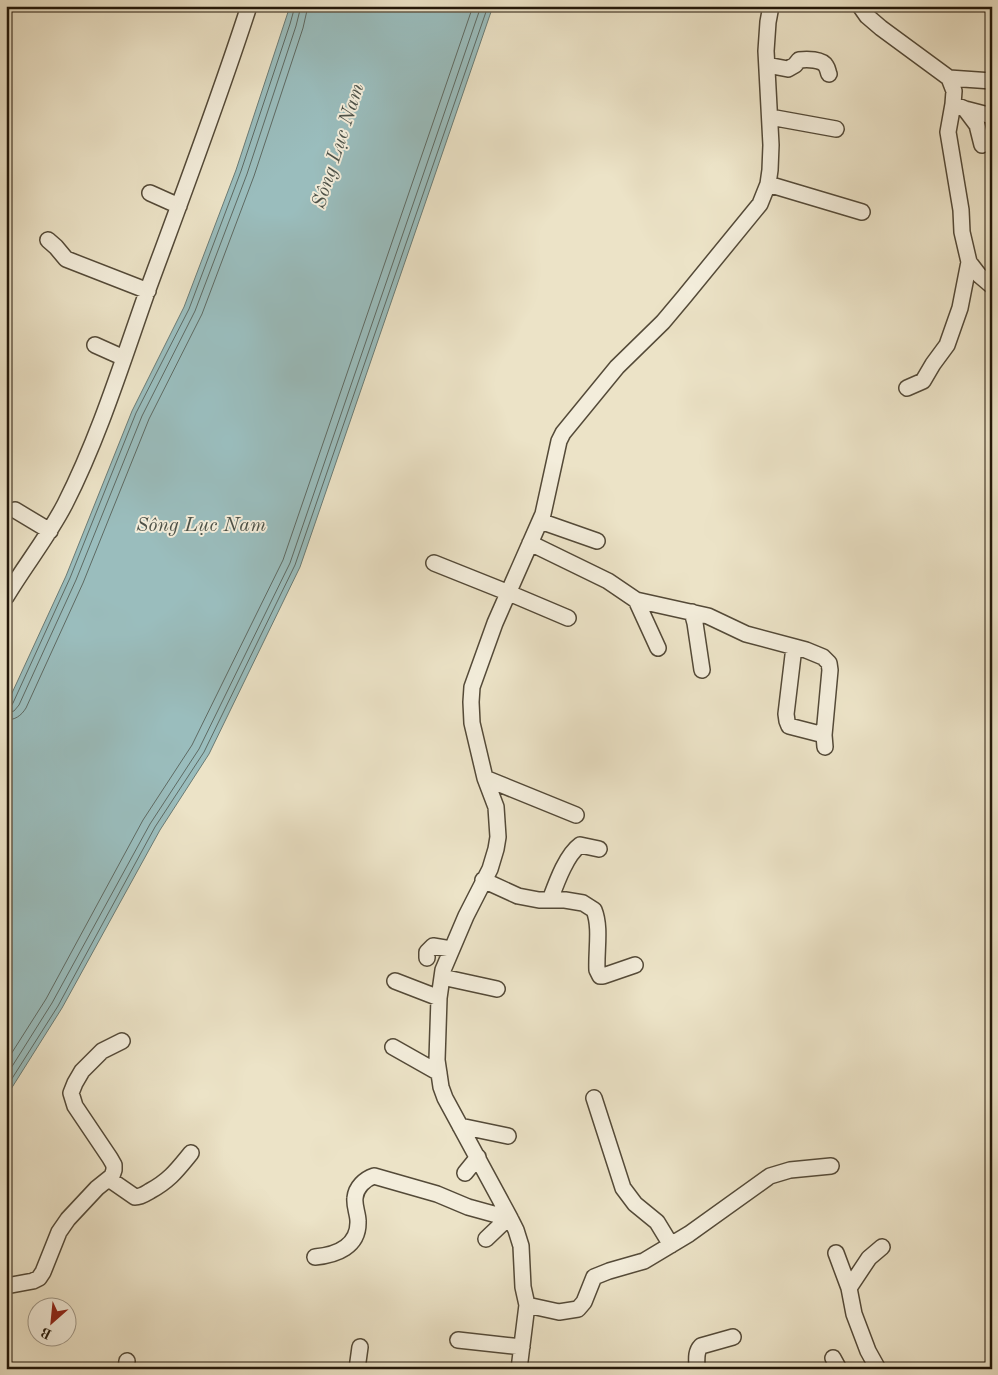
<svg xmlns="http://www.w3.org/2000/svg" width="998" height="1375" font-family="'Old Standard TT',serif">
  <rect width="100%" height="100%" fill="#ece3c7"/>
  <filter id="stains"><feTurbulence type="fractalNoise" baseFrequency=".004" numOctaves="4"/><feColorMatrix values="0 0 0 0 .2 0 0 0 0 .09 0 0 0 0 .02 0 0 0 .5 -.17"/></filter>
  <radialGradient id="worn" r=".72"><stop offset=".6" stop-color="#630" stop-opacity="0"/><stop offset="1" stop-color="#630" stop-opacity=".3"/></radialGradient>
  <path fill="#9abdbd" stroke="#6a7b75" d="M290 6H493L300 567 209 754 160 830 62 1008 6 1097V706L66 576 132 411 184 307 236 170Z"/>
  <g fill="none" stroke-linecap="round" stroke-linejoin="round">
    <path stroke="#5e6a63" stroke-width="1" d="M6 706H11L13 703 70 578 136 413 189 309 241 171 290 24 295 6
      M6 713 14 711 19 705 76 580 142 416 195 311 247 174 296 26 301 6
      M6 720C15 720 21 716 26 708L83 583 149 419 202 314 254 176 303 28 308 6
      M6 1062 46 999 143 820 192 745 283 560 473 6
      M6 1076 52 1003 150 824 199 749 290 563 481 6
      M6 1088 58 1006 155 827 204 752 295 565 488 6"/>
    <defs>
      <path id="minor" d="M860 6 867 16 881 28 949 78 954 91 953 104 948 132 961 210 962 232 969 262 979 275 992 286
        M767 65 788 69 795 65 799 60C807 59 822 59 826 66 828 69 828 72 829 74
        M949 78 992 81
        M953 104 965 109 992 116
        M965 109 977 125 982 145
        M770 117 836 129
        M768 184 862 212
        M150 193 179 206
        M48 240 56 247 66 259 148 291
        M95 345 124 358
        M907 388 923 381 933 364 947 345 960 308 969 262
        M15 510 50 531
        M540 521 597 541
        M530 543 608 581 636 600 708 616 746 634 806 650 823 657 829 663 830 670 824 735 825 747
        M434 563 509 593 568 618
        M6 597C25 565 48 537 65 504 99 437 122 363 147 292 182 197 218 102 249 6
        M636 600 658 648
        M692 612 695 623 702 670
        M794 647 786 714 787 721 789 726 824 735
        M485 778 576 815
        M483 880 518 896 539 900H565L583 903 594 910C601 927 596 951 597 970L600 976H603L635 965
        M550 900C556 884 566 855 580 845L599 849
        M427 958V952L433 946 451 949
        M442 977 497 989
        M395 981 439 998
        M393 1047 439 1073
        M594 1098 623 1188 635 1204 657 1222 671 1245
        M460 1126 508 1136
        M465 1173 478 1157
        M109 1179 135 1197C141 1197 145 1194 150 1191 170 1180 177 1170 191 1153
        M486 1239 508 1218
        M836 1253 849 1288 854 1314 868 1351 878 1369
        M315 1257C336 1255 359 1247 358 1221 358 1214 354 1206 355 1198 356 1187 365 1179 374 1176L437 1194 468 1207 508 1218H510
        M6 1286 33 1281 39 1278 43 1272 59 1232 68 1219 97 1188 112 1176 114 1170V1165L110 1158 75 1106 71 1093 75 1083 82 1071 102 1051 122 1041
        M849 1288 869 1258 882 1247
        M527 1305 559 1312 578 1309 584 1302 594 1277 609 1271 644 1261 689 1234 770 1176 790 1170 831 1166
        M458 1340 522 1347
        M833 1358 839 1369
        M126 1369 127 1361
        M357 1369 360 1347
        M519 1369 527 1305 523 1287 521 1246 516 1230 510 1218 445 1098 441 1087 437 1060 439 998 443 970 466 916 490 869 496 849 498 837 496 807 485 778 472 723 471 702 472 687 495 623 543 514 559 441 563 433 617 367 663 322 684 297 760 204 768 184 770 170 771 145 766 51 768 22 771 6
        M697 1369C697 1361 695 1352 701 1346L733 1337"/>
    </defs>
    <use href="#minor" stroke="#544a38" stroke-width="18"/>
    <use href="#minor" stroke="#f3eddb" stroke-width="15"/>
  </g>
  <g text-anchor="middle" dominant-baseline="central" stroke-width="4" stroke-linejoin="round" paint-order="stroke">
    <g font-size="20" font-style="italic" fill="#4c5148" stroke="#f3eddb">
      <text transform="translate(339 146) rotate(-72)">Sông Lục Nam</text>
      <text x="201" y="526">Sông Lục Nam</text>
    </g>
  </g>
  <rect width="998" height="1375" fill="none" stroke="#ece3c7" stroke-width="25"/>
  <rect x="8" y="8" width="983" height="1360" fill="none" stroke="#221709" stroke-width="2.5"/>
  <rect x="12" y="12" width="973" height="1350" fill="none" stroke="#221709"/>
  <g transform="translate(52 1322) rotate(207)"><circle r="24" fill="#f3eddb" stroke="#9f9787"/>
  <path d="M0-4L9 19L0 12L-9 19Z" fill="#8f2418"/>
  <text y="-8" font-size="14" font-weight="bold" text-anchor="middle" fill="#221709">B</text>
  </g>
  <rect width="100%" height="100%" filter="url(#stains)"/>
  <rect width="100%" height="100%" fill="url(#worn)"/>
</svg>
